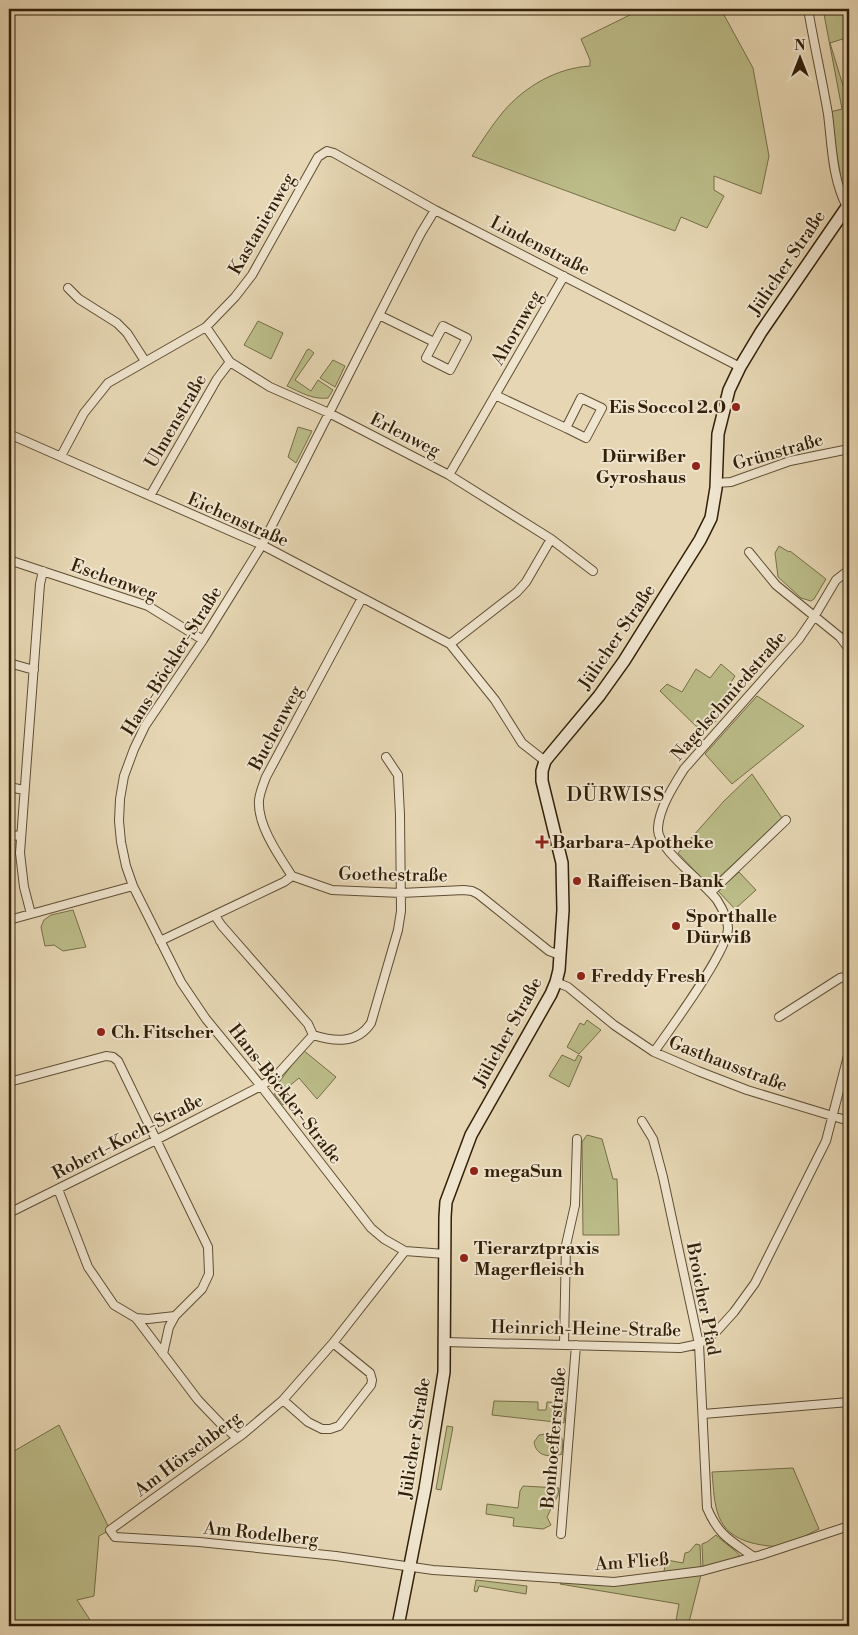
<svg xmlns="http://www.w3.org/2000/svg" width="858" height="1635" font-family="'Libre Bodoni',serif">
  <rect width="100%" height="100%" fill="#e6d6b3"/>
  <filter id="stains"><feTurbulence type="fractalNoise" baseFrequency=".004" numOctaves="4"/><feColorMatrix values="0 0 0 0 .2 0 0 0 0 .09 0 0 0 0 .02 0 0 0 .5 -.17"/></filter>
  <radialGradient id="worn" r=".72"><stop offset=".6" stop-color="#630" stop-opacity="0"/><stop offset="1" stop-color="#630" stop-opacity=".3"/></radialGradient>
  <path fill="#bbbc88" stroke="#766e48" d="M642 9H736L724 15 753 68 769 156 761 194 714 176V190L724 196 707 228 681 217 675 231 472 156C482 141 492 125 503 112 525 86 557 68 590 66V60L581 39Z
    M823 9H849V37L830 43 849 105V191H847L842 185 830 112 842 109Z
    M258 321 283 333 271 359 244 345Z
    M309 349 314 353 295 380 311 391 318 380 333 390 328 398C313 400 300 392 287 386L307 350Z
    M333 360 345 366 335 387 320 378Z
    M298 427 312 431 296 463 288 457Z
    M779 546 789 552 790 551 826 579 814 599 811 601 801 598 778 577 775 553Z
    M721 664 735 676 730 684 741 693 704 734 660 691 667 684 682 692 696 669 710 678Z
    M757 696 804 726 732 784 705 754Z
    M752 774 782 818 714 882 708 885 678 853 724 801Z
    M739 872 756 890 735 909 718 891Z
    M73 910 86 947 63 951 54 945 45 946 41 927 44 920 51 915Z
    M587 1020 601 1030 579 1054 567 1047 580 1023 584 1025Z
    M303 1050 336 1077 317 1099 299 1078 282 1092 289 1100 283 1105 275 1095 274 1089Z
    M562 1055 575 1061 578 1055 582 1057 569 1087 549 1076Z
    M587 1135 602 1139 613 1179H617L619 1235H583L582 1142Z
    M494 1401 538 1402V1410H546L547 1402 566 1403 564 1423 492 1415Z
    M59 1425 110 1530 99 1536 94 1596 77 1600 94 1626H9V1454Z
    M447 1426 453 1427 441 1490 436 1489Z
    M545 1434 560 1435 563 1441 562 1454C549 1458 536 1456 534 1442L539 1435Z
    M793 1468 819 1529C808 1534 791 1544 779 1546 771 1547 761 1545 752 1543 714 1533 715 1506 712 1472Z
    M523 1486 559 1488 558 1495 547 1517 551 1525 543 1529 513 1526 514 1518 486 1514 487 1504 518 1508 520 1491Z
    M716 1535C722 1541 737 1551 740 1556L738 1560 703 1568 702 1544 707 1542Z
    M696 1544 700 1545 701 1569 663 1574 667 1560 683 1563 685 1553 689 1552Z
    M701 1575 688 1626H675L679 1604 560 1584 562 1582Z
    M476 1580 527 1586 526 1594 479 1586 477 1592 474 1591Z"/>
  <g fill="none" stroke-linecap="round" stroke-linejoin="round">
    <defs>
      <path id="street" d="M808 9C814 44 822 79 828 114 832 145 832 179 847 207
        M435 210 421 233 379 315 262 545 203 640 145 726 134 749 124 776 120 799 119 821 121 842 126 866 133 886 181 982 206 1019 261 1086 371 1228 384 1239 405 1251 445 1254
        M68 288 79 299 117 323 127 333 145 361
        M379 315 434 342
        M443 326 467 338 450 370 426 358Z
        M206 327 230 362 270 387 329 413 449 475 551 539 593 571
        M495 395 566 428
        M581 398 602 408 586 438 566 428Z
        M9 434 262 545 450 644 495 700 522 743 545 761
        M61 456 84 413 108 383 206 327 235 297 252 275 318 157 327 151 334 153 435 210 740 367
        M449 475 564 276
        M716 483 731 482 790 461 849 449
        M150 496 217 379 230 362
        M749 552 776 585 840 637 849 649
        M9 560 148 606 203 640
        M450 644 517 592 526 582 551 539
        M9 663 34 670
        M9 787 24 790
        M9 835 21 836
        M292 876C279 856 257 825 259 800 260 792 263 785 266 777L362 598
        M711 892 786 820
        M31 914 24 887 20 853 40 584 43 571
        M9 920 133 886
        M160 941 284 882 292 876 332 890 401 893 464 890 472 891 478 894 549 951 560 955
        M556 982 568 987 614 1025 654 1052 698 1071 747 1090 849 1121
        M779 1017 840 978 849 976
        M313 1035C335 1042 357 1044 371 1023L398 930 401 911 400 815 398 775 386 757
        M654 1052C670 1029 728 951 728 928 728 918 722 908 717 900 704 882 656 849 658 828 659 808 674 785 684 769L799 639 814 617 836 580 849 570
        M9 1082 106 1056 113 1057 118 1061 208 1247 209 1274 202 1289 175 1316 169 1327 163 1354
        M642 1121 653 1139 663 1177 699 1344 707 1508C719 1536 730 1540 754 1557
        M58 1189 88 1267 114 1305 136 1318 198 1400 221 1424 237 1438
        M9 1213 156 1140 261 1086 276 1076 313 1035 308 1024 222 926 215 916
        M405 1251 333 1343 283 1400 243 1434 110 1530 115 1537 199 1542 336 1556 433 1570 614 1582 702 1571 761 1555 849 1526
        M136 1318 148 1319 175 1316
        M445 1342 680 1348 699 1344 715 1333 734 1312 755 1283 826 1141 849 1052
        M564 1344 566 1245 575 1205 577 1139
        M283 1400 308 1422 322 1429H330L339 1426 371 1385 372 1380 370 1373 333 1343
        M703 1414 849 1402
        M561 1534 576 1345"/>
      <path id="secondary" d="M398 1626 425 1489 444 1372 445 1217 446 1202 471 1135 551 994 556 982 559 970 563 910 562 863 542 781V771L545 761 549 756 599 696 624 661 700 540 711 518 716 488 718 434 729 390 740 367 761 332 849 204"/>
    </defs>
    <use href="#street" stroke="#5f4e34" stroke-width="10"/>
    <use href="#secondary" stroke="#322009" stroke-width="14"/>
    <use href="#street" stroke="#efe4ce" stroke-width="8"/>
    <use href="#secondary" stroke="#efe4ce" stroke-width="11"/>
  </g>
  <g fill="#8f2418" stroke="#efe4ce" stroke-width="2">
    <circle cx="736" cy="407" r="5"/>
    <circle cx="696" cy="466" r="5"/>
    <path d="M539.5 834.5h5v5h5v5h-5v5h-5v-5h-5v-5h5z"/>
    <circle cx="577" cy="881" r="5"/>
    <circle cx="676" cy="926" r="5"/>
    <circle cx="581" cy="976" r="5"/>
    <circle cx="101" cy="1032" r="5"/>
    <circle cx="474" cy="1171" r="5"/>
    <circle cx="464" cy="1258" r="5"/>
  </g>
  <g text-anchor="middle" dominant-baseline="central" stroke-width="4" stroke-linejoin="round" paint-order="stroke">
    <g font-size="18" fill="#322009" stroke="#efe4ce">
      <text transform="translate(262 224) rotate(-60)">Kastanienweg</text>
      <text transform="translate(540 246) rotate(27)">Lindenstraße</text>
      <text transform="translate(787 263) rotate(-56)">Jülicher Straße</text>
      <text transform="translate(517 328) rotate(-60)">Ahornweg</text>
      <text transform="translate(176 421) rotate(-60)">Ulmenstraße</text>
      <text transform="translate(405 435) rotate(27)">Erlenweg</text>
      <text transform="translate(778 452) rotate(-16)">Grünstraße</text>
      <text transform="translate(238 520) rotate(24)">Eichenstraße</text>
      <text transform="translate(114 580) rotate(20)">Eschenweg</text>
      <text transform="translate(617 637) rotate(-56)">Jülicher Straße</text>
      <text transform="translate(172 661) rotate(-58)">Hans-Böckler-Straße</text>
      <text transform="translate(729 696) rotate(-49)">Nagelschmiedstraße</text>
      <text transform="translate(276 728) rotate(-62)">Buchenweg</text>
      <text transform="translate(393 875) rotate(1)">Goethestraße</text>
      <text transform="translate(508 1032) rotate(-61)">Jülicher Straße</text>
      <text transform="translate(728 1064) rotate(21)">Gasthausstraße</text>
      <text transform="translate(285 1094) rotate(52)">Hans-Böckler-Straße</text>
      <text transform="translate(128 1137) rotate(-27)">Robert-Koch-Straße</text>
      <text transform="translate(703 1299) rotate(79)">Broicher Pfad</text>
      <text transform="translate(586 1329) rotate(1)">Heinrich-Heine-Straße</text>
      <text transform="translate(415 1438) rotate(-81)">Jülicher Straße</text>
      <text transform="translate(554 1438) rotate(-85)">Bonhoefferstraße</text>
      <text transform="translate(188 1454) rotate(-37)">Am Hörschberg</text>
      <text transform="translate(261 1534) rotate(6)">Am Rodelberg</text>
      <text transform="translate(632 1562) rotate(-4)">Am Fließ</text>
    </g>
    <g font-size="18" font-weight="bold" fill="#322009" stroke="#efe4ce" text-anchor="start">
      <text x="726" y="407" text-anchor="end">Eis Soccol 2.0</text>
      <text x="686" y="456" text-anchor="end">Dürwißer<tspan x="686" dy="21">Gyroshaus</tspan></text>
      <text x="552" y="842">Barbara-Apotheke</text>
      <text x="587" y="881">Raiffeisen-Bank</text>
      <text x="686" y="916">Sporthalle<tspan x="686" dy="21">Dürwiß</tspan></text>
      <text x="591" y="976">Freddy Fresh</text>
      <text x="111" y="1032">Ch. Fitscher</text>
      <text x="484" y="1171">megaSun</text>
      <text x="474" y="1248">Tierarztpraxis<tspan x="474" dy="21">Magerfleisch</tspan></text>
    </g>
    <g font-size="20" letter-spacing="1" fill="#322009" stroke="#efe4ce">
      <text x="616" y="795">DÜRWISS</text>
    </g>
  </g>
  <rect width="858" height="1635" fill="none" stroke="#e6d6b3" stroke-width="30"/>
  <rect x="10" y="10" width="838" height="1615" fill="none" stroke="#322009" stroke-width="2.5"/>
  <rect x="15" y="15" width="828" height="1605" fill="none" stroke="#322009"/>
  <g transform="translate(800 58)" stroke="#efe4ce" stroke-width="4" paint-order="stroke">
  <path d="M0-4L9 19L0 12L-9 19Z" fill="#322009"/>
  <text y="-8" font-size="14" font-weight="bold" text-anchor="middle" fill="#322009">N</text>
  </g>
  <rect width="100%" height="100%" filter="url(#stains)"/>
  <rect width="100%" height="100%" fill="url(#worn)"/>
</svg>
